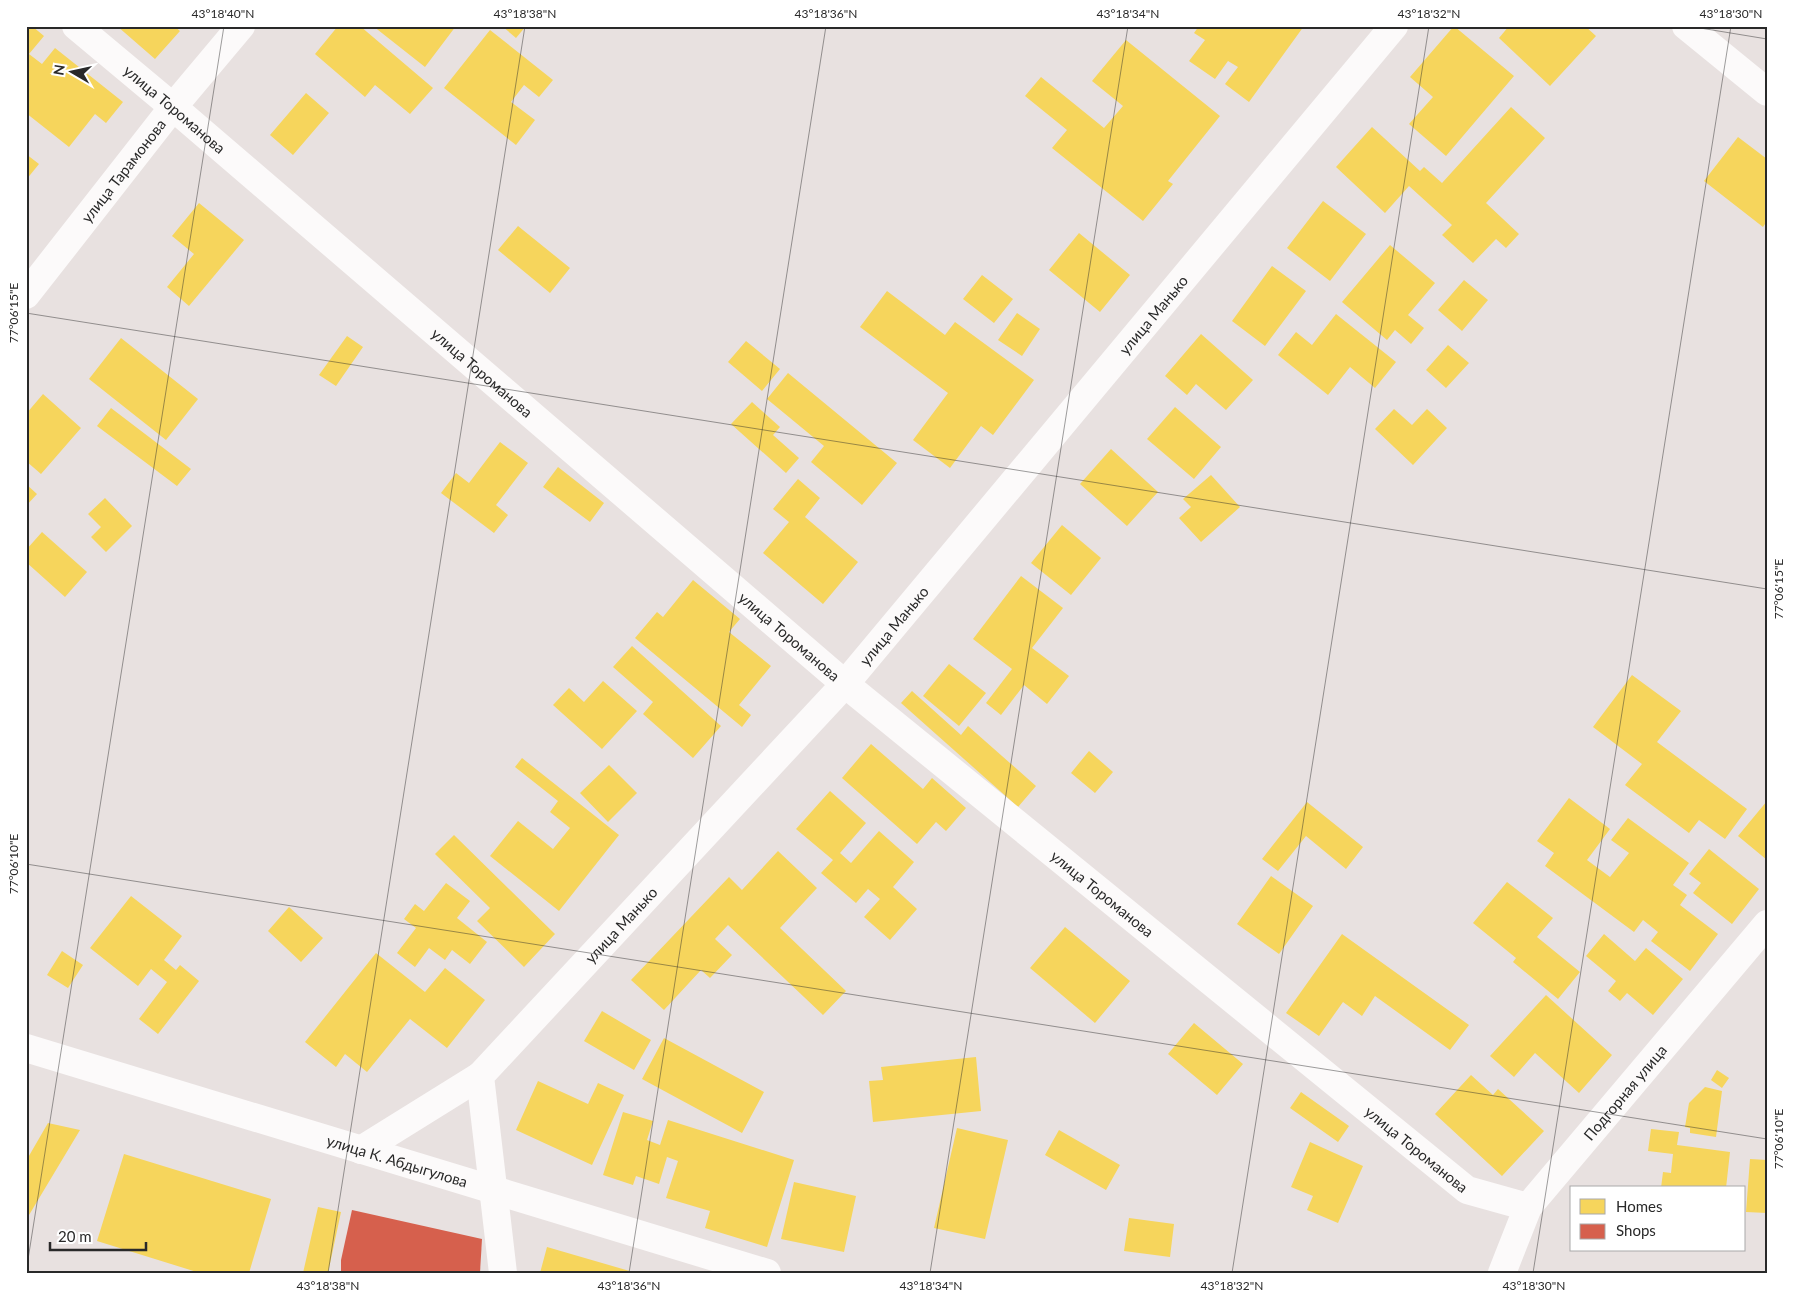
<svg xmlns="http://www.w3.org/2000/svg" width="1793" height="1299" font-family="Lato,sans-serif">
  <rect width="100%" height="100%" fill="#e8e1e0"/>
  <path fill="#f6d55c" d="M26 26H32L44 36 29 54 42 64 55 48 123 102 106 123 95 114 69 147 26 113Z
    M117 26H174L180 31 155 59Z
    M338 26H360L433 88 410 114 375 85 365 97 315 54Z
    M373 26H456L425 67Z
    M502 26H526L516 38Z
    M1199 26H1304L1249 102 1225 84 1238 67 1228 61 1215 79 1189 61 1205 40 1194 33Z
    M1454 26 1514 76 1446 156 1409 124 1433 97 1410 77Z
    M1509 26H1585L1596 36 1550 86 1499 38Z
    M490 30 553 80 539 97 524 85 511 102 535 120 516 145 444 88Z
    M1126 40 1220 116 1168 181 1173 184 1143 221 1052 148 1067 130 1025 96 1041 77 1104 128 1123 106 1092 81Z
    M306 93 329 113 293 155 270 135Z
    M1511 107 1545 138 1486 203 1519 234 1506 248 1496 239 1473 263 1442 235 1452 225 1409 186 1385 213 1336 167 1372 127 1420 171 1424 167 1442 183Z
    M1738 137 1767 159V221L1763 227 1704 181Z
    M26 154 39 164 26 180Z
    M1323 201 1366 234 1330 281 1287 248Z
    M199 203 244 240 189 306 167 287 194 254 172 236Z
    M518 226 570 268 550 293 498 250Z
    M1079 233 1130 275 1100 312 1049 270Z
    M1390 245 1435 283 1408 315 1424 328 1411 344 1395 330 1387 340 1342 302Z
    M1272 266 1306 291 1265 346 1232 321Z
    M982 275 1013 299 994 323 963 299Z
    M1464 280 1488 300 1462 331 1438 310Z
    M887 291 945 335 955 322 1034 380 993 435 981 426 950 468 913 440 948 393 860 327Z
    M1017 313 1040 329 1022 356 998 340Z
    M1336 314 1396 362 1375 388 1350 367 1328 395 1278 355 1296 332 1312 345Z
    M1201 334 1253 380 1226 410 1196 384 1187 395 1165 376Z
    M347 336 363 347 336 386 319 375Z
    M121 338 198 399 166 440 89 379Z
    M746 341 780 369 762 391 728 362Z
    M1448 345 1469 363 1446 388 1426 370Z
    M788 373 897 463 862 505 811 462 824 446 767 399Z
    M43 394 81 428 41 474 26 461V414Z
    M752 402 780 427 773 435 799 458 786 473 731 424Z
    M1175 407 1221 447 1194 479 1147 439Z
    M111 408 191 469 177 486 97 426Z
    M1394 409 1412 425 1427 409 1447 428 1413 465 1375 429Z
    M500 442 528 463 496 505 508 515 494 533 441 493 456 473 469 483Z
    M1111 449 1158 492 1127 526 1080 484Z
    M558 467 604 503 590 522 543 487Z
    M1211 475 1240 507 1201 542 1179 518 1191 507 1183 499Z
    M798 479 820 498 805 517 858 562 823 604 763 553 789 522 773 509Z
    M26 484 37 494 26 506Z
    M105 498 132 526 106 552 91 537 101 527 88 514Z
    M1062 525 1101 558 1071 595 1031 563Z
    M42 532 87 572 65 597 26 562V550Z
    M1021 576 1063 608 1032 648 1069 676 1047 704 1024 685 1001 715 986 703 1012 669 973 639Z
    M693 580 740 619 729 632 771 666 739 705 751 715 742 727 635 638 657 612 663 617Z
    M632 646 721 726 693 758 643 714 653 702 613 667Z
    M949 664 986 693 959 726 923 696Z
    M1632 675 1681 711 1657 742 1747 809 1725 839 1699 820 1689 833 1625 785 1642 764 1593 727Z
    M603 681 637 711 602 749 553 705 569 688 584 702Z
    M912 691 961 735 968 726 1036 786 1018 807 901 703Z
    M871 744 923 789 932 778 966 808 946 831 936 822 917 844 842 778Z
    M1089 751 1113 772 1095 793 1071 773Z
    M522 758 619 835 559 911 490 856 518 821 553 849 570 828 550 812 558 801 515 767Z
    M609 765 637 793 608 822 580 793Z
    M830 791 866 823 840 853 851 863 879 831 914 862 893 887 917 909 890 940 864 917 880 899 868 889 856 903 821 873 833 860 796 829Z
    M1569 798 1610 829 1587 860 1610 877 1629 853 1611 840 1628 818 1689 863 1673 885 1687 895 1680 905 1718 934 1690 971 1651 941 1658 932 1643 920 1634 932 1545 866 1554 853 1537 841Z
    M1767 801V860L1738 836Z
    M1307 802 1363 847 1346 869 1306 836 1278 871 1262 859Z
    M454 835 555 934 524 967 477 921 490 908 435 854Z
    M1709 849 1759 889 1732 924 1693 893 1701 883 1689 874Z
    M778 851 817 888 780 928 846 991 823 1015 728 925 715 939 732 955 710 978 701 970 664 1010 631 980 729 877 742 890Z
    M1271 876 1313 906 1279 954 1237 924Z
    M1507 882 1553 918 1537 937 1580 972 1558 999 1513 962 1516 958 1473 923Z
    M446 883 470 901 457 918 487 942 470 964 452 950 445 960 429 948 415 967 397 953 416 928 404 919 415 904 424 911Z
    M131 896 182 936 164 960 176 970 180 965 199 981 158 1034 139 1019 167 982 151 969 138 986 90 948Z
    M289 907 323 938 301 962 268 931Z
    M1065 927 1130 981 1095 1023 1030 968Z
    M1342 934 1469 1025 1450 1050 1375 996 1362 1016 1343 1002 1319 1036 1286 1013Z
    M1604 934 1635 961 1646 948 1683 979 1653 1015 1627 993 1620 1001 1608 991 1616 981 1586 956Z
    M62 951 83 965 68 988 47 975Z
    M376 953 425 992 445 968 485 1000 447 1048 410 1019 367 1072 345 1054 336 1067 305 1042Z
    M1546 995 1612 1055 1579 1093 1535 1053 1514 1077 1490 1056Z
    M602 1011 651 1040 634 1070 584 1041Z
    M1194 1023 1243 1064 1217 1095 1168 1054Z
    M664 1038 764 1092 742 1133 642 1079Z
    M976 1057 981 1111 873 1122 869 1081 883 1080 881 1067Z
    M1717 1070 1729 1078 1722 1088 1711 1080Z
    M1471 1075 1493 1095 1498 1089 1544 1131 1502 1176 1435 1114Z
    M538 1081 588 1104 598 1083 624 1095 592 1165 516 1130Z
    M1705 1087 1722 1091 1716 1137 1690 1133V1128L1685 1127 1689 1103Z
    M1301 1092 1349 1126 1338 1142 1290 1108Z
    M623 1112 653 1121 647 1140 660 1145 668 1120 794 1160 767 1247 705 1228 710 1211 666 1198 678 1161 667 1157 659 1184 636 1176 633 1185 603 1175Z
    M48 1123 80 1130 26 1220V1161Z
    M957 1128 1008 1140 985 1239 934 1228Z
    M1651 1129 1679 1132 1677 1145 1730 1152 1726 1188H1661L1663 1172 1671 1173 1673 1154 1648 1151Z
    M1059 1130 1120 1165 1106 1190 1045 1155Z
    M1310 1142 1363 1166 1338 1223 1307 1210 1313 1196 1291 1187Z
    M124 1154 271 1199 249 1273H200L97 1241Z
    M1750 1159 1767 1160V1213L1746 1212Z
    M794 1182 856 1196 844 1252 781 1239Z
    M318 1207 341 1212 328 1273H303Z
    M1129 1218 1174 1224 1170 1257 1124 1251Z
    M547 1247 633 1272V1273H540Z"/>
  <path fill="#d6604d" d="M352 1210 482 1239 480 1273H341V1260Z"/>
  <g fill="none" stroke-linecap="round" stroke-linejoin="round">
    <g stroke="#fcfafa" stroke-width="28">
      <path id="s1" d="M76 26 173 107 845 684 1467 1190 1528 1207"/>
      <path d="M1686 26 1767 92"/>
      <path id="s2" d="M26 295 173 107 241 26"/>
      <path d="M361 1150 480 1076"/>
      <path id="s3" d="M503 1273 480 1076 845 684 1394 26"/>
      <path id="s4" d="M1502 1273 1528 1207 1767 924"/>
    </g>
    <path stroke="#fcfafa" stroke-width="28" id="s5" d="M26 1048 767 1273"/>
  </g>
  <path fill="none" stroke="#292929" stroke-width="1" stroke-opacity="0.45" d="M1688 26 1767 39M26 313 1767 589M26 864 1767 1139M26 1272 224 26M328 1273 525 26M629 1273 826 26M930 1273 1128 26M1232 1273 1429 26M1533 1273 1731 26"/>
  <g text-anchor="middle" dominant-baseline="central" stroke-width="5" stroke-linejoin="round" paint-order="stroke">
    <g font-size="15" fill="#292929" stroke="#fff">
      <text stroke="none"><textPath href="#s1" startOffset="129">улица Тороманова</textPath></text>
      <text stroke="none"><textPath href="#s2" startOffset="158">улица Тарамонова</textPath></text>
      <text stroke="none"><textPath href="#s3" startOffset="1215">улица Манько</textPath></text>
      <text stroke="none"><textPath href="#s1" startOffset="534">улица Тороманова</textPath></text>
      <text stroke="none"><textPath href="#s3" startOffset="810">улица Манько</textPath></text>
      <text stroke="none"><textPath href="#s1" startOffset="939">улица Тороманова</textPath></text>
      <text stroke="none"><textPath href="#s1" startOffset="1344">улица Тороманова</textPath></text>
      <text stroke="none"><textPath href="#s3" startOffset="405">улица Манько</textPath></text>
      <text stroke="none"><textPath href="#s4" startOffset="221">Подгорная улица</textPath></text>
      <text stroke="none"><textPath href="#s1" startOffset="1749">улица Тороманова</textPath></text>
      <text stroke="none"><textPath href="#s5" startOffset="388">улица К. Абдыгулова</textPath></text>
    </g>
  </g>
  <rect width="1793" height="1299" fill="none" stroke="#ffffff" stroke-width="55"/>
  <rect x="1570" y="1186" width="175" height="65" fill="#ffffff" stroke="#a9a9a9"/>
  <rect x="1580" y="1199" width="25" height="15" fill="#f6d55c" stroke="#a9a9a9"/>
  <text x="1616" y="1212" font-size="15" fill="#292929">Homes</text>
  <rect x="1580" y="1224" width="25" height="15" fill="#d6604d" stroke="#a9a9a9"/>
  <text x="1616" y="1236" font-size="15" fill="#292929">Shops</text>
  <g transform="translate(72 72) rotate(279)" stroke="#ffffff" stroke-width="4" paint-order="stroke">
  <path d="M0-4L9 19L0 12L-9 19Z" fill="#292929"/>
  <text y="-8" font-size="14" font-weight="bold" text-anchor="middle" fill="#292929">N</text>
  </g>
  <path d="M50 1242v8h96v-8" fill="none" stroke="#292929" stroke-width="2.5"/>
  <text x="58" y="1242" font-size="15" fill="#292929" stroke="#ffffff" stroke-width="4" paint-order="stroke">20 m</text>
  <rect x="28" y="28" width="1738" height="1244" fill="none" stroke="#292929" stroke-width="2"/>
  <g font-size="12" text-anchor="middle" fill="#292929">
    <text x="223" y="18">43°18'40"N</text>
    <text x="525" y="18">43°18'38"N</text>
    <text x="826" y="18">43°18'36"N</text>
    <text x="1128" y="18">43°18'34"N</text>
    <text x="1429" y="18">43°18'32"N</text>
    <text x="1731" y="18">43°18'30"N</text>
    <text transform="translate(14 313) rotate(-90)" y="4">77°06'15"E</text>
    <text transform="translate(1779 589) rotate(-90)" y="4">77°06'15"E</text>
    <text transform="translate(14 864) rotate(-90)" y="4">77°06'10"E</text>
    <text transform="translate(1779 1139) rotate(-90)" y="4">77°06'10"E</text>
    <text x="328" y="1290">43°18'38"N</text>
    <text x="629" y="1290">43°18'36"N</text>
    <text x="931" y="1290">43°18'34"N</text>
    <text x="1232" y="1290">43°18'32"N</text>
    <text x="1534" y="1290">43°18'30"N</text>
  </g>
</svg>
